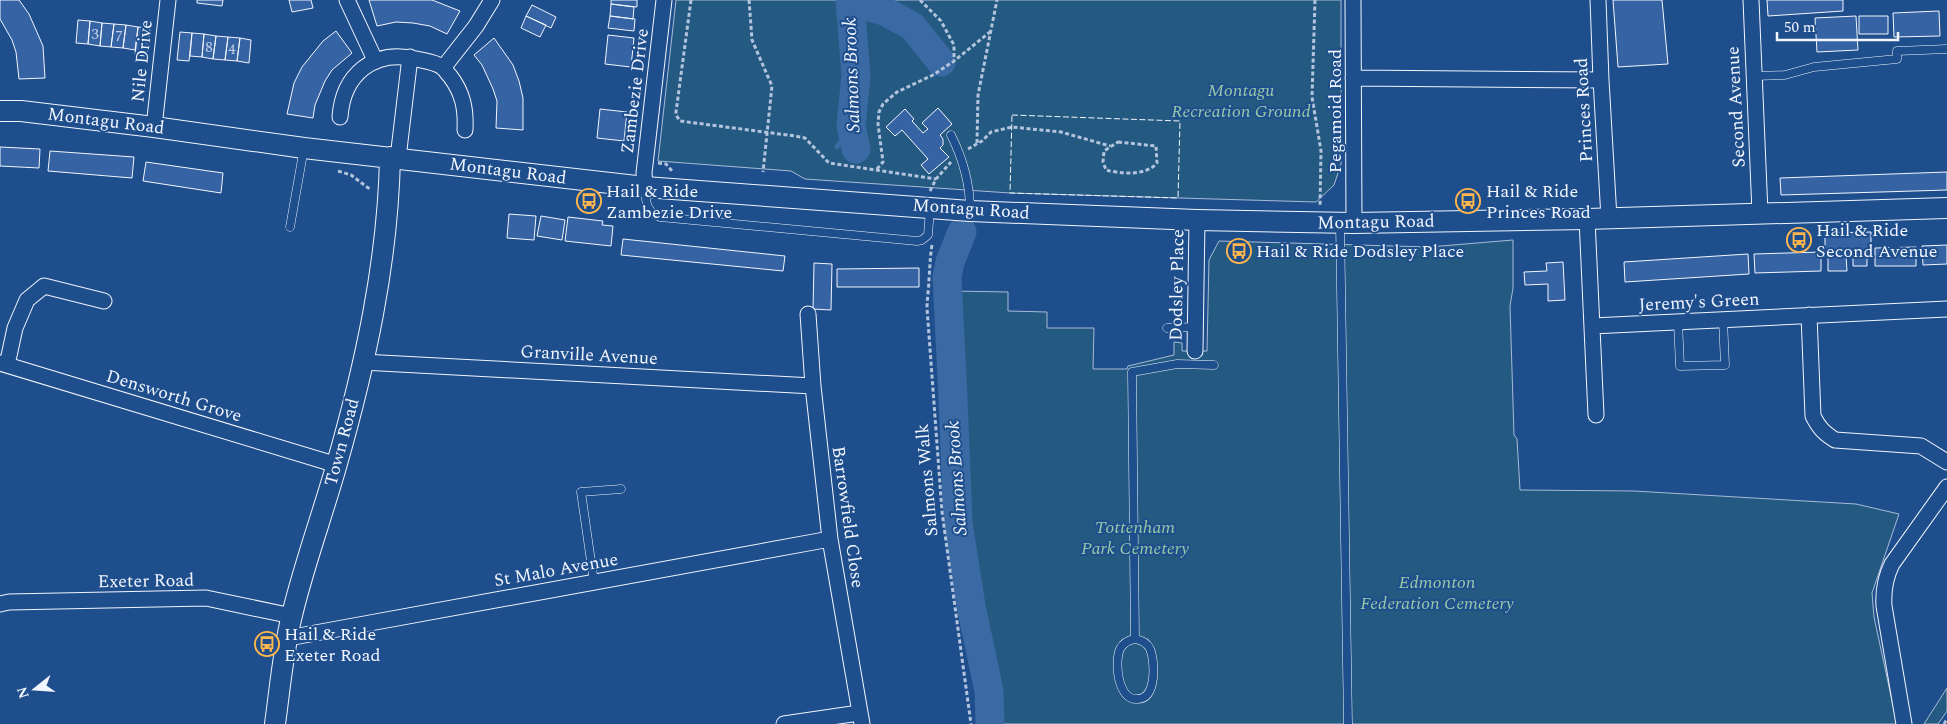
<svg xmlns="http://www.w3.org/2000/svg" width="1947" height="724" font-family="Spectral,serif">
  <rect width="100%" height="100%" fill="#1f4e8c"/>
  <path fill="#245a82" stroke="#a8bbd7" d="M676 0H1341V164L1334 185 1316 202 1010 193 805 179 791 171 658 161Z
    M1513 240V288L1510 306 1514 435 1517 439 1520 490 1634 491 1856 504 1899 514 1872 593 1874 617 1897 724H994L992 690 979 628 962 525 952 291 1008 292V311L1047 312V328H1094L1093 369H1127L1128 366 1174 355V342L1182 343V351H1207L1209 260 1219 241 1429 247Z
    M1947 688V711L1938 724H1924Z"/>
  <g fill="none" stroke-linecap="round" stroke-linejoin="round">
    <path stroke="#3b69a3" stroke-width="5" d="M837 147 851 126"/>
    <path stroke="#3b69a3" stroke-width="29" d="M850 0 856 75 851 126 856 149
      M850 1 884 11 912 26 941 62
      M962 232 950 262 947 277 953 398 958 523 971 606 989 691 990 724"/>
  </g>
  <path fill="#3563a3" stroke="#f2f6ff" d="M0 0H19L29 14 43 46 45 78 19 79 16 52 12 40 0 19Z
    M197 0H223L222 6 197 3Z
    M289 0H311L313 8 292 12Z
    M369 0H432L460 11 447 34 430 26 413 23 396 22 377 26Z
    M611 0H637V7L611 4Z
    M1613 0H1662L1668 64 1618 67Z
    M1767 0H1843V11L1768 16Z
    M611 4 634 7 633 19 610 16Z
    M532 5 556 17 551 28 526 16Z
    M1939 11 1940 36 1894 37 1893 13Z
    M526 16 546 25 540 37 521 28Z
    M610 16 635 19 634 31 608 28Z
    M1856 16 1858 50 1817 52 1815 18Z
    M1859 16H1888V34H1859Z
    M78 20 90 21 88 44 76 43Z
    M90 21 102 23 100 46 88 44Z
    M102 23 114 24 111 47 100 46Z
    M114 24 126 25 123 48 111 47Z
    M126 25 138 27 135 50 123 48Z
    M138 27 150 28 147 56 135 55Z
    M336 31 352 53 332 70 325 81 315 105 313 118 287 114 294 83 302 67 323 41Z
    M180 32 192 33 189 61 177 60Z
    M192 33 204 34 202 57 190 56Z
    M204 34 216 36 213 59 202 57Z
    M608 35 634 38 631 67 605 64Z
    M216 36 228 37 225 60 213 59Z
    M228 37 240 38 237 61 225 60Z
    M240 38 251 40 249 63 237 61Z
    M494 38 513 65 519 81 523 98V130L496 128 497 101 493 89 482 65 474 55Z
    M938 108 952 124 940 135 943 139V145L940 148 949 157 929 174 921 165 928 159 902 130 895 136 886 127 905 109 914 119 912 121 923 133 928 129 922 123Z
    M600 109 627 112 624 141 597 138Z
    M0 147 40 149 39 168 0 166Z
    M50 151 134 157 132 178 48 171Z
    M146 162 223 173 221 193 143 181Z
    M1947 172V190L1781 195 1780 178Z
    M509 214 536 216 534 240 507 238Z
    M541 216 565 220 562 240 537 236Z
    M568 217 603 221 602 225 613 226 611 246 565 241Z
    M1871 232V251L1867 252V266H1853V254L1846 255 1847 271H1828V255L1825 256V233Z
    M623 239 785 256 783 271 621 255Z
    M1947 245V264L1923 265 1922 246Z
    M1916 247V266H1875V248Z
    M1821 252V271L1755 273 1754 254Z
    M1748 254 1749 274 1625 282 1624 262Z
    M1563 262 1565 300 1548 301V284L1525 285 1524 272 1547 271 1546 263Z
    M814 263 832 264 831 310 813 309Z
    M919 268V287H837V269Z"/>
  <g fill="none" stroke-linecap="round" stroke-linejoin="round">
    <defs>
      <path id="lane" d="M1753 76 1785 75 1814 67 1897 59V51L1947 49
        M951 135C963 159 970 183 970 210
        M645 189C646 202 646 212 660 217L917 241 922 240 928 235 930 209
        M1340 224 1348 724
        M290 227 304 148
        M1678 322 1680 366 1725 365 1723 320
        M1167 328 1196 327
        M594 582 581 492 621 489
        M1135 639 1132 372 1177 364 1214 365
        M1135 639C1141 640 1147 642 1150 649 1155 661 1157 698 1138 699 1118 701 1114 663 1120 649 1123 643 1129 640 1135 639Z"/>
      <path id="street" d="M347 0 375 60
        M1353 0 1354 223
        M1598 0 1601 80 1609 218
        M1751 0 1760 213
        M443 68 476 26 492 0
        M1353 78 1601 80
        M340 117C343 74 374 49 416 59 425 61 435 62 442 67 445 69 447 73 450 76 463 93 466 109 465 130
        M154 127 168 0
        M398 158 410 57
        M645 187 644 173 664 0
        M1587 219 1596 415
        M808 314 813 386 830 539 862 724
        M1809 315 1813 416C1819 428 1824 433 1835 440L1921 446 1947 462
        M1592 326 1947 309
        M1195 351 1197 220
        M362 362 813 386
        M0 363 337 465
        M7 365 15 328 27 300 44 286 104 301
        M0 604 9 602 206 598 292 616
        M288 638 830 539
        M784 724 859 713
        M1904 724 1884 606C1883 590 1885 578 1892 564L1947 487"/>
      <path id="secondary" d="M0 111H21L154 127 304 148 645 187 970 211 1197 220 1354 223 1587 219 1947 208
        M275 724C280 688 283 651 292 615 304 565 322 516 336 467 365 366 388 262 390 157"/>
    </defs>
    <use href="#lane" stroke="#f2f6ff" stroke-width="9"/>
    <use href="#street" stroke="#f2f6ff" stroke-width="17"/>
    <use href="#secondary" stroke="#f2f6ff" stroke-width="22"/>
    <path stroke="#b3c4dc" stroke-width="3" stroke-dasharray="4 2.5" stroke-linecap="butt" d="M691 0 676 112V115L680 121 795 136 805 138 829 163 936 179
      M749 0 752 40 772 86 763 172
      M920 0 941 21 954 45V61
      M1315 0 1312 97 1321 151 1320 206
      M1118 142 1156 146 1157 163C1146 176 1121 174 1106 170L1103 162 1104 151Z
      M977 143 978 95 997 0
      M968 149 982 141 991 132 1012 127 1061 132 1110 146
      M658 163 666 164 673 172
      M877 169 883 162 878 124 879 112 883 104 897 92 933 75 954 61 990 32
      M338 171 351 175 371 190
      M930 191 936 179 951 162
      M932 245C930 257 930 267 929 279 929 288 927 298 927 308L942 512 971 724
      M1944 724 1947 719"/>
    <use href="#lane" stroke="#1f4e8c" stroke-width="8"/>
    <use href="#street" stroke="#1f4e8c" stroke-width="15"/>
    <use href="#secondary" stroke="#1f4e8c" stroke-width="20"/>
    <path stroke="#f2f6ff" stroke-width="1" stroke-dasharray="6 2.5" stroke-linecap="butt" d="M1012 115 1180 121 1178 198 1010 193Z"/>
  </g>
  <defs>
    <symbol id="bus-ring" viewBox="-11 -11 22 22"><circle r="9.5" fill="#1f4e8c" stroke="#ffb74d" stroke-width="1.5"/><path d="M-5-6H5V4H4V6H2V4H-2V6H-4V4H-5ZM-3.5-4V0h7V-4ZM-3.5 1.2v1.5H-2V1.2ZM2 1.2v1.5H3.5V1.2Z" fill="#ffb74d"/></symbol>
  </defs>
  <g fill-rule="evenodd">
    <use href="#bus-ring" x="575" y="187" width="28" height="28"/>
    <use href="#bus-ring" x="1454" y="187" width="28" height="28"/>
    <use href="#bus-ring" x="1785" y="226" width="28" height="28"/>
    <use href="#bus-ring" x="1225" y="237" width="28" height="28"/>
    <use href="#bus-ring" x="253" y="630" width="28" height="28"/>
  </g>
  <g text-anchor="middle" dominant-baseline="central" stroke-width="4" stroke-linejoin="round" paint-order="stroke">
    <g font-size="15" fill="#c3d1e8">
      <text x="95" y="34">3</text>
      <text x="119" y="36">7</text>
      <text x="209" y="47">8</text>
      <text x="232" y="49">4</text>
    </g>
    <g font-size="18" fill="#f2f6ff" stroke="#1f4e8c">
      <text transform="translate(142 61) rotate(-84)">Nile Drive</text>
      <text transform="translate(635 91) rotate(-83)">Zambezie Drive</text>
      <text transform="translate(1736 107) rotate(-93)">Second Avenue</text>
      <text transform="translate(1584 110) rotate(-93)">Princes Road</text>
      <text transform="translate(1335 111) rotate(-90)">Pegamoid Road</text>
      <text transform="translate(106 121) rotate(7)">Montagu Road</text>
      <text transform="translate(508 171) rotate(7)">Montagu Road</text>
      <text transform="translate(971 209) rotate(4)">Montagu Road</text>
      <text transform="translate(1376 222) rotate(-1)">Montagu Road</text>
      <text transform="translate(1177 285) rotate(-89)">Dodsley Place</text>
      <text transform="translate(1699 302) rotate(-3)">Jeremy's Green</text>
      <text transform="translate(589 355) rotate(3)">Granville Avenue</text>
      <text transform="translate(174 396) rotate(17)">Densworth Grove</text>
      <text transform="translate(342 442) rotate(-75)">Town Road</text>
      <text transform="translate(927 480) rotate(-95)">Salmons Walk</text>
      <text transform="translate(848 517) rotate(82)">Barrowfield Close</text>
      <text transform="translate(556 570) rotate(-10)">St Malo Avenue</text>
      <text transform="translate(146 581) rotate(-1)">Exeter Road</text>
    </g>
    <g font-size="18" font-style="italic" fill="#97c8a6" stroke="#1f4e8c">
      <text x="1241" y="90">Montagu<tspan x="1241" dy="21">Recreation Ground</tspan></text>
      <text x="1135" y="527">Tottenham<tspan x="1135" dy="21">Park Cemetery</tspan></text>
      <text x="1437" y="582">Edmonton<tspan x="1437" dy="21">Federation Cemetery</tspan></text>
    </g>
    <g font-size="18" fill="#f2f6ff" stroke="#1f4e8c" text-anchor="start">
      <text x="606" y="191">Hail &amp; Ride<tspan x="606" dy="21">Zambezie Drive</tspan></text>
      <text x="1486" y="191">Hail &amp; Ride<tspan x="1486" dy="21">Princes Road</tspan></text>
      <text x="1816" y="230">Hail &amp; Ride<tspan x="1816" dy="21">Second Avenue</tspan></text>
      <text x="1256" y="251">Hail &amp; Ride Dodsley Place</text>
      <text x="284" y="634">Hail &amp; Ride<tspan x="284" dy="21">Exeter Road</tspan></text>
    </g>
    <g font-size="19" font-style="italic" fill="#f2f6ff" stroke="#1f4e8c">
      <text transform="translate(852 75) rotate(-92)">Salmons Brook</text>
      <text transform="translate(957 478) rotate(-94)">Salmons Brook</text>
    </g>
  </g>
  <g transform="translate(35 689) rotate(253)" stroke="#1f4e8c" stroke-width="4" paint-order="stroke">
  <path d="M0-4L9 19L0 12L-9 19Z" fill="#f2f6ff"/>
  <text y="-8" font-size="14" font-weight="bold" text-anchor="middle" fill="#f2f6ff">N</text>
  </g>
  <path d="M1777 32v8h121v-8" fill="none" stroke="#f2f6ff" stroke-width="2.5"/>
  <text x="1784" y="32" font-size="15" fill="#f2f6ff" stroke="#1f4e8c" stroke-width="4" paint-order="stroke">50 m</text>
</svg>
